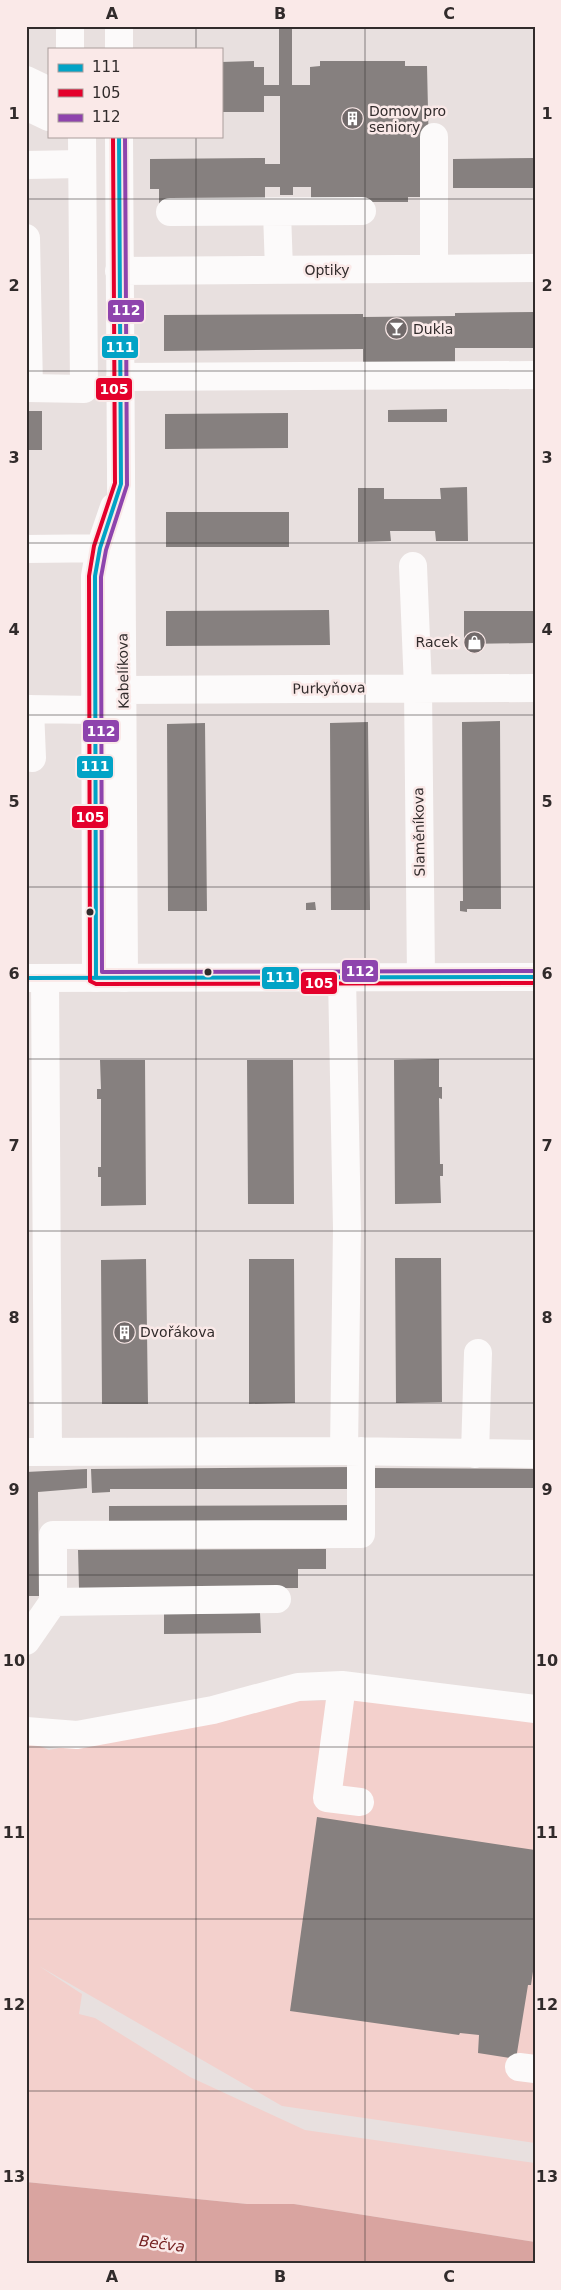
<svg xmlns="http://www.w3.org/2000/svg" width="561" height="2290" font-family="'DejaVu Sans',sans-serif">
  <rect width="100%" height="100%" fill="#e8e0df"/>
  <path fill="#f3d0cc" d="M354 1700 535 1720V2143L282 2106 39 1966 82 1994 79 2014 95 2018 190 2077 305 2130 535 2163V2242L294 2204H247L26 2182V1740L49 1750 293 1701Z"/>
  <path fill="#d9a4a0" d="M26 2182 247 2204H294L535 2242V2264H26Z"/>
  <path fill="#86807f" d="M279 26H292V85H310V67L320 66V61H405V66H427L430 197H408V202H311V187H293V195H280V187H265V203L159 204V189H150V159L265 158V164H280V96H264V112H221V62L254 61V67H264V85H279Z
    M535 158V188H453V159Z
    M535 312V348H455V365H363V349L164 351V315L363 314V317L455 316V313Z
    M447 409V422H388V410Z
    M26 411H42V450H26Z
    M288 413V448L165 449V414Z
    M467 487 468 541H436L435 531H390L391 541 358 542V488H384V499H441L440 488Z
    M166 512H289V547H166Z
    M329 610 330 645 166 646V611Z
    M464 611H535V643L464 644Z
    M500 721 501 909H467V912L460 911V901H463L462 722Z
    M368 722 370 910H331L330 723Z
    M205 723 207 911H168L167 724Z
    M315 902 316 910H306V903Z
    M439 1059V1087H442V1099L439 1098 440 1164H443V1176H440L441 1203 395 1204 394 1060Z
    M100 1060H145L146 1205 101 1206V1177H98V1167H101V1099H97V1089H101Z
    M247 1060H293L294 1204H248Z
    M395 1258H441L442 1402 396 1403Z
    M146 1259 148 1404H102L101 1260Z
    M249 1259H294L295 1403 249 1404Z
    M355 1467 356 1489H110V1492L92 1493 91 1469Z
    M366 1468 535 1469V1488H366Z
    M87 1469V1488L38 1492 39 1596H26V1472Z
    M355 1505V1527L109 1525V1506Z
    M326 1549V1569H298V1588L79 1589 78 1550Z
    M260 1613 261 1633 164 1634V1614Z
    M317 1817 535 1850V1958L531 1985H528L516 2059 478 2053 479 2035 460 2033 459 2035 290 2011Z"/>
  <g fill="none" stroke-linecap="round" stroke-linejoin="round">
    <path stroke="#fcfafa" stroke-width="28" d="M70 26V49
      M119 49V26
      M26 80 49 91
      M26 106 49 117
      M119 136 124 978
      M26 165 82 164
      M170 212 362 211
      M277 212 279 270
      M26 238 29 388 84 389 82 136
      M434 269V137
      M119 271 535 268
      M120 377 535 375
      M26 549 118 548
      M413 566 418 688 421 977
      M123 690 535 688
      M26 709 96 710
      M30 709 32 758
      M342 977 347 1228 344 1451
      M45 978 48 1452
      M96 978 95 576 100 548 114 507
      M26 1452 344 1451 535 1454
      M475 1454 478 1353
      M53 1602V1535L361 1534V1451
      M26 1641 53 1602 277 1599
      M342 1685 327 1798 360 1802
      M26 1731 77 1735 213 1710 298 1687 342 1685 535 1709
      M519 2067 535 2069"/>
    <path stroke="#fcfafa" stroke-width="28" d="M26 978 535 977"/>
    <defs>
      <path id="bus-1" d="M26 978 535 977
        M96 978 95 576 100 548 121 484 119 136"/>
      <path id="bus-2" d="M113 136 115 483 94 546 89 576 90 981 96 984 535 983"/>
      <path id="bus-3" d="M125 136 127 485 106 550 101 577 102 972 535 971"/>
    </defs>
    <use href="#bus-1" stroke="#fae9e8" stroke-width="8"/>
    <use href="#bus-2" stroke="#fae9e8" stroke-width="8"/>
    <use href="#bus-3" stroke="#fae9e8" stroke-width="8"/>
    <use href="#bus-1" stroke="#02a3c6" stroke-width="4"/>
    <use href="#bus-2" stroke="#e4002b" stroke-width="4"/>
    <use href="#bus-3" stroke="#8e44ad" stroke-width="4"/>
  </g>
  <path fill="none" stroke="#312b2b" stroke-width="1" stroke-opacity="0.55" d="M196 26V49M365 26V2264M196 136V2264M26 199H535M26 371H535M26 543H535M26 715H535M26 887H535M26 1059H535M26 1231H535M26 1403H535M26 1575H535M26 1747H535M26 1919H535M26 2091H535"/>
  <defs>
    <symbol id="building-disc" viewBox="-11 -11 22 22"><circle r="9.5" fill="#716a6a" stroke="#fae9e8"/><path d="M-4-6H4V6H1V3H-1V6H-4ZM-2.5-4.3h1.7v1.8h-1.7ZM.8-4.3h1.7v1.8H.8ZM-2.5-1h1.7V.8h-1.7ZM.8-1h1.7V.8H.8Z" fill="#fff"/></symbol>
    <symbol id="bar-disc" viewBox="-11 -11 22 22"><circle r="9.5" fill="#716a6a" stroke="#fae9e8"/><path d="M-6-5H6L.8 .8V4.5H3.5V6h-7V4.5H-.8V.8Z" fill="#fff"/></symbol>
    <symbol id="shop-disc" viewBox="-11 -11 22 22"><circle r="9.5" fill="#716a6a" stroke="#fae9e8"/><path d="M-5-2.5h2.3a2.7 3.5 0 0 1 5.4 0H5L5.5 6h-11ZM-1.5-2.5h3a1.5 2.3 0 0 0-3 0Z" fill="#fff"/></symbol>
  </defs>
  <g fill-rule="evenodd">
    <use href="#building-disc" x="340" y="106" width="25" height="25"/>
    <use href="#bar-disc" x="384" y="316" width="25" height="25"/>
    <use href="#shop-disc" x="462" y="630" width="25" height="25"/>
    <use href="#building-disc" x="112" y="1320" width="25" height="25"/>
  </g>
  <g fill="#312b2b" stroke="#fae9e8" stroke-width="2">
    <circle cx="90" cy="912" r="4.5"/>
    <circle cx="208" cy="972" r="4.5"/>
  </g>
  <g text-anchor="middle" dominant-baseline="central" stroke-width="5" stroke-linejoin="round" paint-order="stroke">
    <g font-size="14" fill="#312b2b" stroke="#fae9e8" text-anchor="start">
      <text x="369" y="111">Domov pro<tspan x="369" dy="16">seniory</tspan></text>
      <text x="413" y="329">Dukla</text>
      <text x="458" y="642" text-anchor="end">Racek</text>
      <text x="140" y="1332">Dvořákova</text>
    </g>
    <g font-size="14" fill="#312b2b" stroke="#fae9e8">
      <text x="327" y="270">Optiky</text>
      <text transform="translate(123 671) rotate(-91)">Kabelíkova</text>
      <text transform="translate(329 688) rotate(-1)">Purkyňova</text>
      <text transform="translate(419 832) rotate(-91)">Slaměníkova</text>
    </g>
    <g font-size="15" font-style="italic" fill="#752121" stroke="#fae9e8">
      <text transform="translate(162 2244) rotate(8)">Bečva</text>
    </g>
  </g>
  <g stroke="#fae9e8" stroke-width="2">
    <rect x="107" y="299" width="38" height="24" rx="5" fill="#8e44ad"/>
    <rect x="101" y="335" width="38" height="24" rx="5" fill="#02a3c6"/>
    <rect x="95" y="377" width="38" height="24" rx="5" fill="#e4002b"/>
    <rect x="82" y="719" width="38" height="24" rx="5" fill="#8e44ad"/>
    <rect x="76" y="755" width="38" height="24" rx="5" fill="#02a3c6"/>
    <rect x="71" y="805" width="38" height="24" rx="5" fill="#e4002b"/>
    <rect x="341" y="959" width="38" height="24" rx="5" fill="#8e44ad"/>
    <rect x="261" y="966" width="39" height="24" rx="5" fill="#02a3c6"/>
    <rect x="300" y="971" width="38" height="24" rx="5" fill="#e4002b"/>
  </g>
  <g font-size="14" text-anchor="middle" font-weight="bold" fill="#fff">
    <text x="126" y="315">112</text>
    <text x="120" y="352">111</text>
    <text x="114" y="394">105</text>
    <text x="101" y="736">112</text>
    <text x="95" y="771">111</text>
    <text x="90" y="822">105</text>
    <text x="360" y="976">112</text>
    <text x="280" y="982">111</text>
    <text x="319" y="988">105</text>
  </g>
  <rect width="561" height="2290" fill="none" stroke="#fae9e8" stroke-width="55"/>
  <rect x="48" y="48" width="175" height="90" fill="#fae9e8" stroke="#aa9d9c"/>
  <rect x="58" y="64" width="25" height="8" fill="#02a3c6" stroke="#aa9d9c"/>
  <text x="92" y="72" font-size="15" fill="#312b2b">111</text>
  <rect x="58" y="89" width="25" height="8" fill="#e4002b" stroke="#aa9d9c"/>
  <text x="92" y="98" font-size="15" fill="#312b2b">105</text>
  <rect x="58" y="114" width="25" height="8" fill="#8e44ad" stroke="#aa9d9c"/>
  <text x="92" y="122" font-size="15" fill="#312b2b">112</text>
  <rect x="28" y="28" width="506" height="2234" fill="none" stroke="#312b2b" stroke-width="2"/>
  <g font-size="16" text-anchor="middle" font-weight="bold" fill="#312b2b">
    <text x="112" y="19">A</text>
    <text x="280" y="19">B</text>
    <text x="449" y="19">C</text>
    <text x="14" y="119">1</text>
    <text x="547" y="119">1</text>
    <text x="14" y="291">2</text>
    <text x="547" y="291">2</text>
    <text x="14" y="463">3</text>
    <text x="547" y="463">3</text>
    <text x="14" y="635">4</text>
    <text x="547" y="635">4</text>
    <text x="14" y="807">5</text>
    <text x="547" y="807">5</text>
    <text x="14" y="979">6</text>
    <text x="547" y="979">6</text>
    <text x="14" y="1151">7</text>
    <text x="547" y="1151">7</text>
    <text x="14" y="1323">8</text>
    <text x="547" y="1323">8</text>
    <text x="14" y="1495">9</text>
    <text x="547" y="1495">9</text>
    <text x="14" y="1666">10</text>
    <text x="547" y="1666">10</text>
    <text x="14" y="1838">11</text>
    <text x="547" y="1838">11</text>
    <text x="14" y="2010">12</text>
    <text x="547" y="2010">12</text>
    <text x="14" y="2182">13</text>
    <text x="547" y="2182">13</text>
    <text x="112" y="2282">A</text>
    <text x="280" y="2282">B</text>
    <text x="449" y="2282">C</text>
  </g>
</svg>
